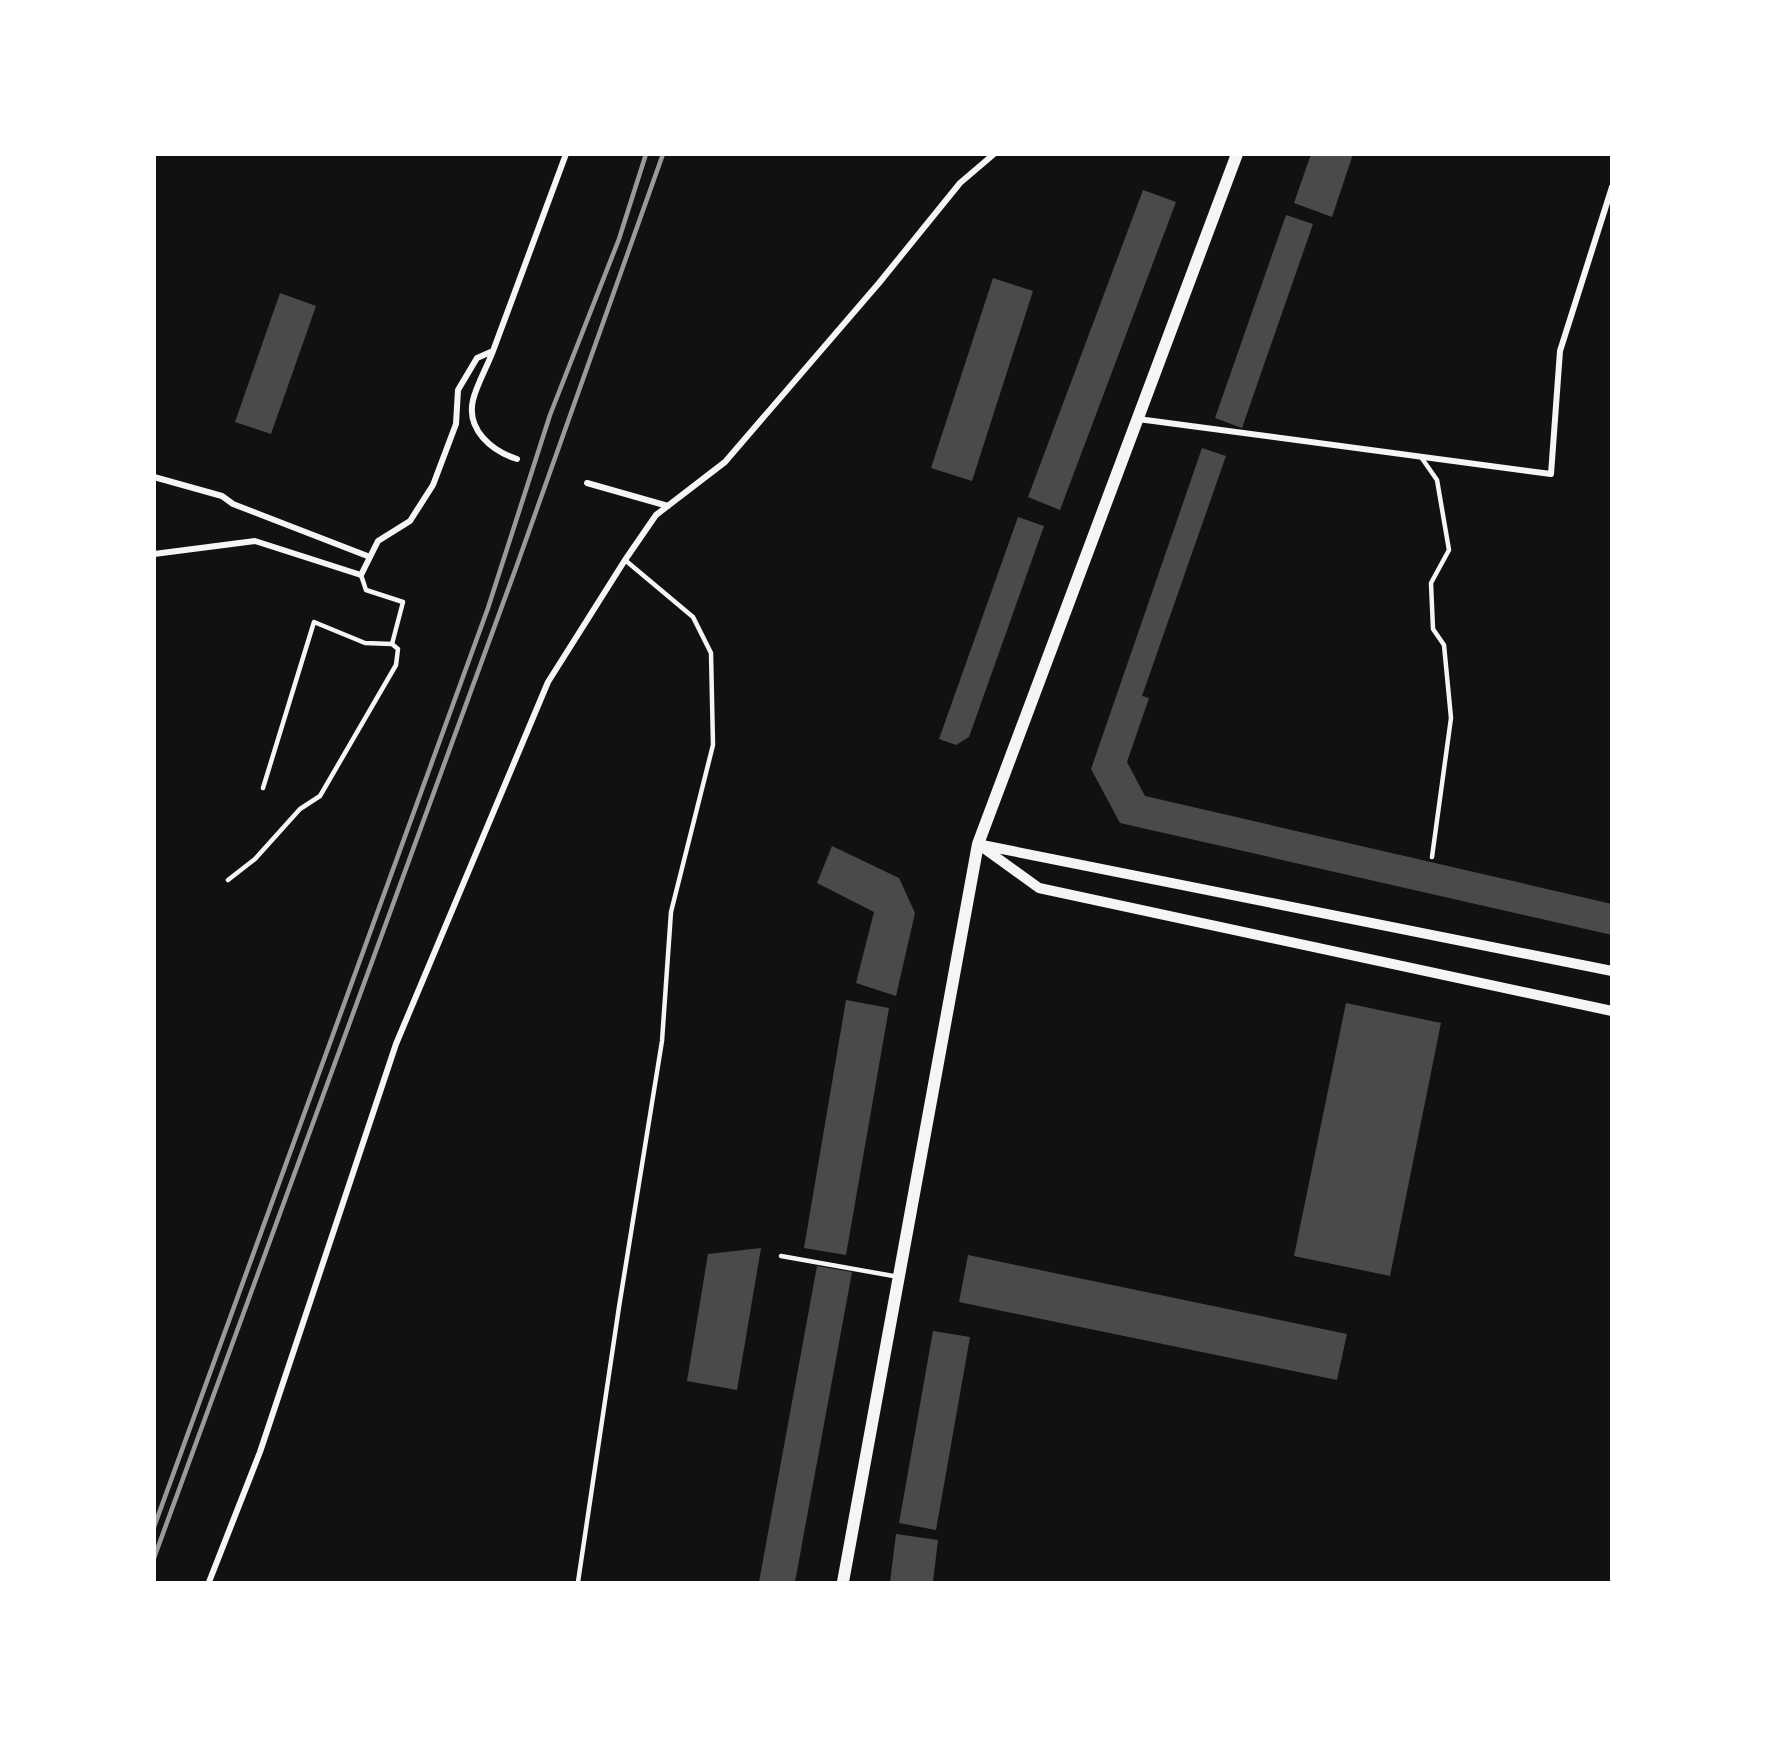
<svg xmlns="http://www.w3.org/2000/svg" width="1766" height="1737" font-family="Jost,sans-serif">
  <rect width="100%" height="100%" fill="#111"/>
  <path fill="#4a4a4a" d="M1311 154H1353L1332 217 1294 203Z
    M1143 190 1176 202 1060 510 1028 497Z
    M1286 215 1313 224 1242 428 1215 418Z
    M993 278 1033 291 972 481 931 468Z
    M280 293 316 306 271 434 235 422Z
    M1202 448 1226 456 1142 696 1149 698 1127 762 1145 796 1612 904V935L1120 823 1091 769Z
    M1018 517 1044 526 969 737 956 745 939 739Z
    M832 846 899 878 915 913 896 996 856 983 874 912 817 883Z
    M846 1000 889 1008 846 1255 804 1248Z
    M1346 1003 1441 1023 1390 1276 1294 1256Z
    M761 1248 737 1390 687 1381 708 1254Z
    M968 1255 1347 1334 1337 1380 959 1302Z
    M817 1266 852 1272 795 1582H759Z
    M933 1331 970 1337 936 1530 899 1523Z
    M896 1534 938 1540 933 1582H890Z"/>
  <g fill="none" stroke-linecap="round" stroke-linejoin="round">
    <path stroke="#f5f5f5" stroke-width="4.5" d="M1421 457 1437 480 1449 550 1431 583 1433 629 1444 645 1451 718 1432 857
      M263 788 314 622 365 643 392 644 403 602 366 590 361 575
      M228 880 255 859 300 809 320 796 396 665 398 649 392 644
      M781 1256 899 1277
      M578 1582 619 1307 662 1041 671 912 713 745 711 653 693 617 625 560"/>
    <path stroke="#f5f5f5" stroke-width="6" d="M493 351C487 367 477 384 473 400 466 430 492 451 517 459
      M1138 419 1551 474 1560 351 1612 187
      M154 477 222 496 233 504 370 557
      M587 483 668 506
      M154 554 255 541 361 575 378 541 410 521 433 485 456 424 458 390 477 358 493 351 566 154
      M209 1582 260 1452 396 1044 548 682 625 560 656 515 725 462 879 283 960 183 994 154"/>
    <path stroke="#f5f5f5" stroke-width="10" d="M978 844 1039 888 1612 1011
      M982 845 1612 971"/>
    <path stroke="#f5f5f5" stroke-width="12" d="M843 1582 978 844 1237 154"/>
    <path stroke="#9a9a9a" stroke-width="4.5" d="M154 1527 488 608 550 415 619 239 646 154
      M154 1558 517 565 663 154"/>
  </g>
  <rect width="1766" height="1737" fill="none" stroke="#ffffff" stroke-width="312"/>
</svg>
